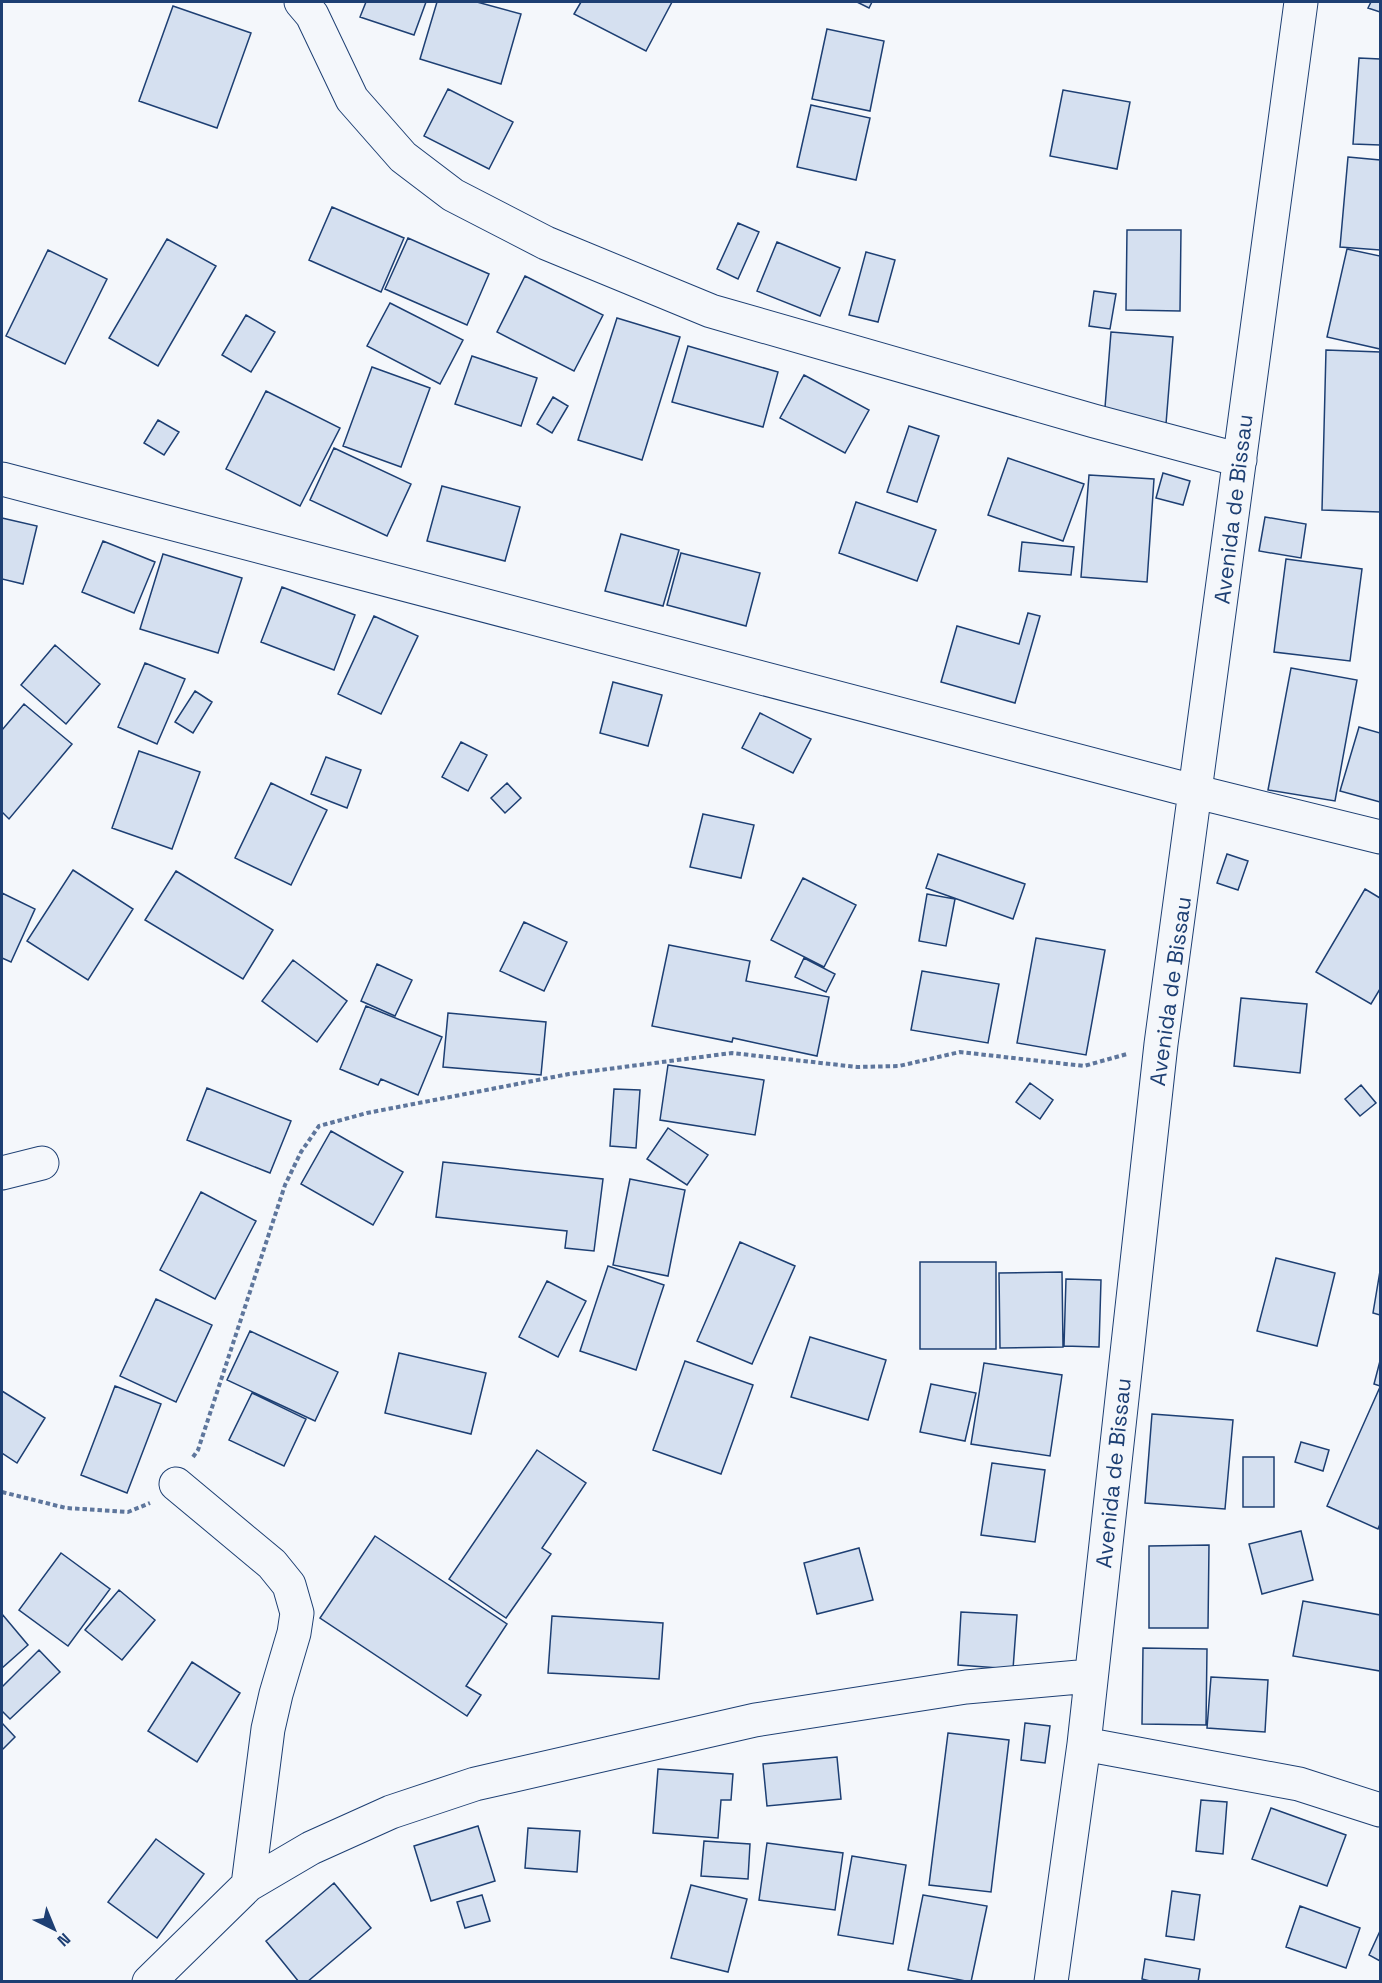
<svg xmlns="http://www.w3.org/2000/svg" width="1382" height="1983" font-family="'Space Grotesk',sans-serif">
  <rect width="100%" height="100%" fill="#f4f7fb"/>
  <path fill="#d5e0f0" stroke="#1d3f73" stroke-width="1.5" d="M366 2H426L414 35 360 17Z
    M437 2H477L521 14 501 84 420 59Z
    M581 2H672L646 51 574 14Z
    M857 2H872L869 8Z
    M1371 2H1380V12L1368 8Z
    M173 6 251 33 217 128 139 101Z
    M827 29 884 41 870 111 812 99Z
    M1359 58 1380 59V145L1353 144Z
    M448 89 513 122 489 169 424 136Z
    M1063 90 1130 102 1117 169 1050 156Z
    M811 105 870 118 856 180 797 167Z
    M1348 157 1380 160V250L1340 247Z
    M332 207 404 238 381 292 309 260Z
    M738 223 759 232 738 279 717 269Z
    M1127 230H1181L1180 311 1126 310Z
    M408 238 489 274 467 325 385 289Z
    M167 239 216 266 158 366 109 338Z
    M777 242 840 268 820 316 757 291Z
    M1347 249 1380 256V349L1327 337Z
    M48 250 107 279 65 364 6 336Z
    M866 252 895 260 878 322 849 315Z
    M525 276 603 315 574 371 497 332Z
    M1094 291 1116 294 1110 329 1089 326Z
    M390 303 463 340 440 384 367 346Z
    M246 315 275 332 251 372 222 355Z
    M617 318 680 337 642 460 578 440Z
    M1111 332 1173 337 1166 424 1104 420Z
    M688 346 778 372 763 427 672 402Z
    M1326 350 1380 352V512L1322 510Z
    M472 356 537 378 521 426 455 404Z
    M372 367 430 388 401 467 343 446Z
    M804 375 869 410 845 453 780 418Z
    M266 391 340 428 300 506 226 469Z
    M553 397 568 406 552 433 537 424Z
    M158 420 179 432 164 455 144 443Z
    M909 426 939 436 917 502 887 492Z
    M334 448 411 484 387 536 310 500Z
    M1008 458 1084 484 1063 541 988 515Z
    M1163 473 1190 481 1183 505 1156 498Z
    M1089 475 1154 479 1147 582 1081 577Z
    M442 486 520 507 505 561 427 541Z
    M856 502 936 530 917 581 839 553Z
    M1265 517 1306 524 1301 558 1259 551Z
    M2 518 37 526 23 584 2 579Z
    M621 534 679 550 663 606 605 591Z
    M103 541 155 562 134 613 82 592Z
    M1022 542 1074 547 1071 575 1019 571Z
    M681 553 760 573 746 626 667 605Z
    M163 554 242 578 218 653 140 629Z
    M1286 559 1362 569 1350 661 1274 652Z
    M282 587 355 615 334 670 261 642Z
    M1028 613 1040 616 1015 703 941 682 957 626 1019 644Z
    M374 616 418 636 381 714 338 694Z
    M55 645 100 684 66 724 21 685Z
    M145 663 185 679 157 744 118 727Z
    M1291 668 1357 680 1335 801 1268 790Z
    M613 682 662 695 648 746 600 733Z
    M195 691 212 702 193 733 175 722Z
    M24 704 72 744 9 819 2 812V730Z
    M760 713 811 739 793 773 742 748Z
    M1359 727 1380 733V802L1340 791Z
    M461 742 487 755 468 791 442 777Z
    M139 751 200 772 172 849 112 828Z
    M326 757 361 770 347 808 311 794Z
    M271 783 327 810 291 885 235 858Z
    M507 783 521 798 505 813 491 798Z
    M703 814 754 825 741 878 690 867Z
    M938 854 1025 884 1013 919 926 888Z
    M1227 854 1248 861 1238 890 1217 883Z
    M73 870 133 909 88 980 27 941Z
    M176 871 273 930 243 979 145 920Z
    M803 878 856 905 824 967 771 940Z
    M1365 889 1380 898V989L1371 1004 1316 972Z
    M2 893 35 909 11 962 2 958Z
    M927 894 955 899 946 946 919 941Z
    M524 922 567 942 544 991 500 971Z
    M1036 938 1105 950 1086 1055 1017 1043Z
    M669 945 750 961 746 981 829 997 817 1056 733 1038 732 1042 652 1026Z
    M804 958 835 974 826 992 795 977Z
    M293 960 347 1001 317 1042 262 1001Z
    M377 964 412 980 395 1016 361 1001Z
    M922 971 999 984 988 1043 911 1030Z
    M1241 998 1307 1004 1300 1073 1234 1066Z
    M366 1006 442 1037 418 1095 381 1079 378 1085 340 1069Z
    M448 1013 546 1022 541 1075 443 1067Z
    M668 1065 764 1080 755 1135 660 1120Z
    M1030 1083 1053 1100 1040 1119 1016 1102Z
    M1361 1085 1376 1103 1360 1116 1345 1099Z
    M207 1088 291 1121 270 1173 187 1140Z
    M614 1089 640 1090 636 1148 610 1146Z
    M668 1128 708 1155 687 1185 647 1159Z
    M331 1131 403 1172 373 1225 301 1184Z
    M443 1162 603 1179 594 1251 565 1248 567 1231 436 1217Z
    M630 1179 685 1190 668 1276 613 1265Z
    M201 1192 256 1221 215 1299 160 1270Z
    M740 1242 795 1266 752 1364 697 1341Z
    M1276 1258 1335 1273 1317 1346 1257 1331Z
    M920 1262H996V1349H920Z
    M608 1266 664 1285 636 1370 580 1351Z
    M1380 1271V1315L1373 1313Z
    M1062 1272 1063 1347 1000 1348 999 1273Z
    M1066 1279 1101 1280 1099 1347 1064 1346Z
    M547 1281 586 1301 558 1357 519 1337Z
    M156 1299 212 1325 176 1402 120 1376Z
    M250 1331 338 1372 315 1421 227 1380Z
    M810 1337 886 1360 868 1420 791 1397Z
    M399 1353 486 1373 471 1434 385 1413Z
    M685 1361 753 1385 721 1474 653 1450Z
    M1380 1361V1386L1374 1384Z
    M984 1363 1062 1375 1050 1456 971 1444Z
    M931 1384 976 1393 965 1441 920 1432Z
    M115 1386 161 1404 127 1493 81 1475Z
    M1380 1387V1524L1378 1529 1327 1506Z
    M2 1391 45 1418 17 1463 2 1453Z
    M252 1393 306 1419 284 1466 229 1440Z
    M1152 1414 1233 1420 1225 1509 1145 1503Z
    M1301 1442 1329 1450 1323 1471 1295 1462Z
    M537 1450 586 1483 542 1548 551 1554 506 1618 449 1579Z
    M1243 1457H1274V1507H1243Z
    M992 1463 1045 1470 1035 1542 981 1535Z
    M1301 1531 1313 1580 1262 1594 1249 1544Z
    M375 1536 507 1624 466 1686 481 1695 467 1716 320 1618Z
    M1209 1545 1208 1628H1149V1546Z
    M859 1548 873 1600 817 1614 804 1563Z
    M61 1553 110 1589 68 1646 19 1610Z
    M119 1590 155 1620 122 1660 85 1630Z
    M1303 1601 1380 1615V1671L1293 1656Z
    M961 1612 1017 1615 1013 1669 958 1665Z
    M2 1614 28 1645 2 1668Z
    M552 1616 663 1623 659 1679 548 1673Z
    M1143 1648 1207 1649 1206 1725 1142 1724Z
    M39 1650 60 1672 10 1719 2 1711V1687Z
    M192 1662 240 1693 197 1762 148 1731Z
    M1211 1677 1268 1680 1265 1732 1207 1728Z
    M2 1723 15 1737 2 1750Z
    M1025 1723 1050 1726 1045 1763 1021 1760Z
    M948 1733 1009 1740 991 1892 929 1885Z
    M837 1757 841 1799 767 1806 763 1764Z
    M658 1769 733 1774 731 1800H721L718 1838 653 1833Z
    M1201 1800 1227 1802 1223 1854 1196 1851Z
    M1271 1808 1346 1835 1327 1886 1252 1859Z
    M478 1826 495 1881 431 1901 414 1846Z
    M528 1828 580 1831 577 1872 525 1868Z
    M156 1839 204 1874 157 1938 108 1902Z
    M704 1841 750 1844 748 1879 701 1876Z
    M767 1843 843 1853 835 1910 759 1900Z
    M852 1856 906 1865 893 1944 838 1935Z
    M334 1883 371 1928 307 1982H299L266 1941Z
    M691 1885 747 1899 728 1972 671 1958Z
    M1172 1891 1200 1895 1194 1940 1166 1936Z
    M482 1895 490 1921 465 1928 457 1902Z
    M923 1895 987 1906 971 1982 908 1970Z
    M1300 1906 1360 1928 1346 1968 1286 1947Z
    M1380 1931V1961L1369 1955Z
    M1145 1959 1200 1969 1198 1982H1154L1142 1979Z"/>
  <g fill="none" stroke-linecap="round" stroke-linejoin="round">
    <defs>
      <path id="minor" d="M301 2 312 15 352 99 403 157 453 195 546 243 711 311 1094 421 1240 460
        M2 479 1197 792 1380 837
        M2 1173 42 1163
        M176 1484 272 1564 289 1585 297 1613 294 1633 276 1694 268 1729 248 1885
        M1084 1744 1299 1784 1380 1810
        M149 1982 248 1885 311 1848 391 1812 475 1784 755 1720 966 1687 1090 1676
        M1051 1982 1084 1744 1161 1044 1301 2"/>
    </defs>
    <use href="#minor" stroke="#1d3f73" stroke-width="35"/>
    <path stroke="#5e769c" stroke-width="4" stroke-dasharray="4.5 3" stroke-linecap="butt" d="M193 1457 198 1450 285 1185 301 1152 319 1126 367 1113 569 1074 732 1053 857 1067 899 1066 960 1052 1084 1066 1127 1054
      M2 1492 66 1508 128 1512 150 1503"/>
    <use href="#minor" stroke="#f4f7fb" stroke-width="33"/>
  </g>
  <g text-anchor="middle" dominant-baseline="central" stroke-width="4.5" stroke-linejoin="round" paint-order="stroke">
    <g font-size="22" fill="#1d3f73" stroke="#f4f7fb">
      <text transform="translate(1233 509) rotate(-83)">Avenida de Bissau</text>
      <text transform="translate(1170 991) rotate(-82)">Avenida de Bissau</text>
      <text transform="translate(1113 1473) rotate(-84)">Avenida de Bissau</text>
    </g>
  </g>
  <rect width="1382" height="1983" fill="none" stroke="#1d3f73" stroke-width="6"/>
  <g transform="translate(54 1929) rotate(137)" stroke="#f4f7fb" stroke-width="4.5" paint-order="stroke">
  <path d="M0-4.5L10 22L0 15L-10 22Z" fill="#1d3f73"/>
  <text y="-9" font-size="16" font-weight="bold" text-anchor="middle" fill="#1d3f73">N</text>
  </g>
</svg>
